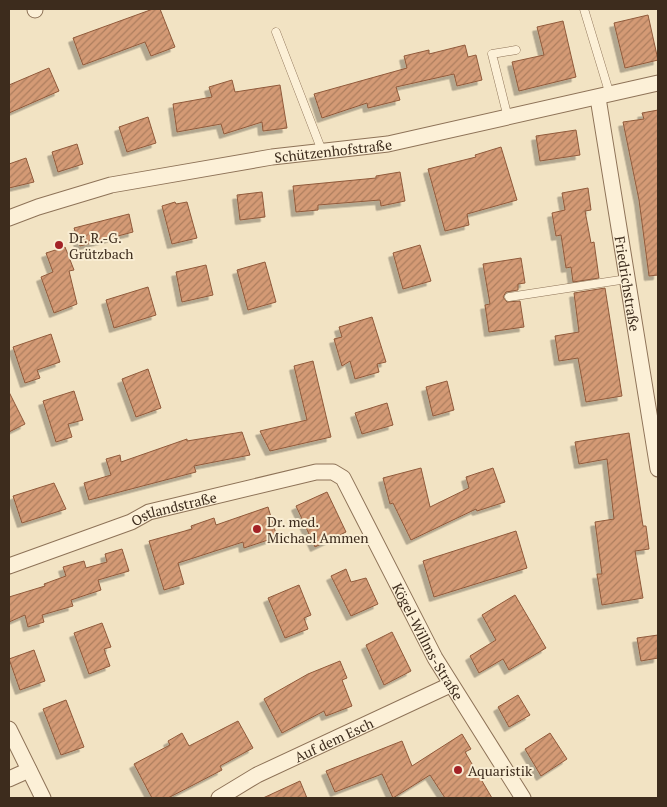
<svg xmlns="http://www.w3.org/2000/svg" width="667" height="807" font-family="'PT Serif',serif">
  <defs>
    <pattern id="building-hatch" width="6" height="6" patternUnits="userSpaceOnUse" patternTransform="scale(1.25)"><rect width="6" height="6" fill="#d49a75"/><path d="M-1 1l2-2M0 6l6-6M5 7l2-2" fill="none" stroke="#ad7e5f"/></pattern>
    <filter id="shadow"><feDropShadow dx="-4.5" dy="4.5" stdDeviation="0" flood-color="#0004"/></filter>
  </defs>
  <rect width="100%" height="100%" fill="#f2e3c3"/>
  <path fill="url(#building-hatch)" stroke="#905a3b" filter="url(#shadow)" d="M153 9H160L175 47 151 56 145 42 83 65 73 38Z
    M648 15 658 60 625 68 614 23Z
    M563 21 576 77 519 91 512 62 544 55 537 27Z
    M465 45 468 57 476 55 482 80 457 86 454 74 396 87 400 100 368 108 367 103 322 118 314 94 407 68 404 56 429 50V54Z
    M49 68 59 91 9 113V85Z
    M232 80 235 92 280 85 287 128 263 131 262 122 224 134 221 124 177 132 173 104 212 97 209 87Z
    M658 110V275L649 276 639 200 623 122 644 119 642 113Z
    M148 117 156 143 127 152 119 127Z
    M576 130 580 155 540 161 536 136Z
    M77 144 83 164 58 172 52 152Z
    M501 147 517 200 467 214 469 225 445 231 428 169 476 157 475 155Z
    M26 158 34 182 9 188V164Z
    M400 172 405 201 381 206 380 200 318 205V210L296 212 293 186 376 178V176Z
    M588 188 591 210 585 211 591 243 594 242 599 278 573 282 571 267 566 268 561 235 556 236 552 213 565 210 562 193Z
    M262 192 265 217 240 220 237 195Z
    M175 202 176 204 187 202 197 238 172 244 162 206Z
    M129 214 133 232 80 246 74 228Z
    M420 245 431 281 403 289 393 253Z
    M65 247 74 270 69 271 77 304 54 313 41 277 53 272 46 253Z
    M521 258 525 283 518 284V290L506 292 503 297 507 302 520 301 524 327 489 332 485 305 490 304 483 264Z
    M265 262 276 302 248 310 237 270Z
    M206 265 213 295 182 302 176 272Z
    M148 287 156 315 114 328 106 300Z
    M605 288 622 396 586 402 578 358 559 361 555 336 579 332 574 293Z
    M372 317 386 362 377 364 379 372 355 379 350 361 342 366 334 339 342 337 339 327Z
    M51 334 60 362 37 370 40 378 25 383 13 347Z
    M313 361 331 437 270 451 260 431 307 420 294 366Z
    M148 369 161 408 136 417 122 379Z
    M447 381 454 410 433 416 426 387Z
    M74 391 83 420 68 424 72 437 56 442 43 401Z
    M9 392 25 424 9 432Z
    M387 403 393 425 362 434 355 413Z
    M242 432 250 455 194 466 196 472 89 500 84 483 111 475 106 459 120 455 121 462 187 439V441Z
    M629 433 643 526H646L649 549 635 551 643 598 602 605 597 574H602L595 522 614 519 607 459 579 464 575 442Z
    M421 468 430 507 469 488 466 477 493 468 505 502 477 511 476 509 411 540 393 503 390 504 383 478Z
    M54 483 66 509 22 523 13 496Z
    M327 492 346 532 315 547 296 506Z
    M268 507 277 537 244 548 243 542 178 563 184 584 164 590 149 541 192 529 191 526 214 518 216 525Z
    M516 531 527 568 434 597 423 561Z
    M122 549 129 571 98 580 101 590 71 600 73 606 42 615 44 622 28 627 25 615 9 622V597L45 586 44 584 66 576 63 567 84 561 86 568 107 562 105 554Z
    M346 569 351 582 366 578 378 604 351 616 331 576Z
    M299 585 311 615 304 618 308 629 285 638 268 598Z
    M515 595 546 648 509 670 503 659 479 673 470 656 496 640 482 615Z
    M102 623 111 647 104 649 110 666 89 674 74 633Z
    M392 632 411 671 384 685 366 645Z
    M658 635V658L641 661 637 638Z
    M34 650 45 681 20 690 9 659Z
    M340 661 347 678 342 680 352 706 326 716 324 711 282 733 264 699 308 674Z
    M518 695 530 715 509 727 498 707Z
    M66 700 84 747 61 755 43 709Z
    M238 721 253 748 220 766 222 770 168 798H152L134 764 170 745 168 741 182 733 189 746Z
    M550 733 567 759 541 776 525 749Z
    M462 734 471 749 465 752 492 798H445L430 775 393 798 382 774 335 792 326 771 402 741 412 766Z
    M300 781 307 798H263Z"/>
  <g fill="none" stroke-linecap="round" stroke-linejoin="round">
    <defs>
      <path id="lane" d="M584 9 610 95
        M276 32 322 151
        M508 118 492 54 516 50
        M509 297 627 279"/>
      <g id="street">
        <path d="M35 9V10"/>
        <path id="s1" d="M598 98 658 469"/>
        <path id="s2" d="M9 218 38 207 111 185 272 157 388 144 658 83"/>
        <path id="s3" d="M9 566 131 522 149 512 316 472H333L343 478 435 658 523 798"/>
        <path d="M9 729 43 798"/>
        <path d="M9 779 29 770"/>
        <path id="s4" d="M219 798 257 775 450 685"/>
      </g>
    </defs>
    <use href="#lane" stroke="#8e7358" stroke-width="9"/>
    <use href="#street" stroke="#8e7358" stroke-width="17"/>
    <use href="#lane" stroke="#fcf0d7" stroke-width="8"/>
    <use href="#street" stroke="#fcf0d7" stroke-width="15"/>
  </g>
  <g fill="#a32226" stroke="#f9edd3" stroke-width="2">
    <circle cx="59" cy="245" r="5"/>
    <circle cx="257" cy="529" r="5"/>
    <circle cx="458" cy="770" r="5"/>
  </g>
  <g text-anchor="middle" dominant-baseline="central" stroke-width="4" stroke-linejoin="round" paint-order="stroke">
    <g font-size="14" fill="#3d2c1d" stroke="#f9edd3">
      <text stroke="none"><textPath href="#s2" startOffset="332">Schützenhofstraße</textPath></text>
      <text stroke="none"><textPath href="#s1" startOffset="188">Friedrichstraße</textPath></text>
      <text stroke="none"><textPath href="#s3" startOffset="175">Ostlandstraße</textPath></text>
      <text stroke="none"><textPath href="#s3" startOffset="535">Kögel-Willms-Straße</textPath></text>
      <text stroke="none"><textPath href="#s4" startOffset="129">Auf dem Esch</textPath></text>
    </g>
    <g font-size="14" fill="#3d2c1d" stroke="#f9edd3" text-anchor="start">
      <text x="69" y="237">Dr. R.-G.<tspan x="69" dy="16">Grützbach</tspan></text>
      <text x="267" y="521">Dr. med.<tspan x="267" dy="16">Michael Ammen</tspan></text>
      <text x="468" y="770">Aquaristik</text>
    </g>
  </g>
  <rect width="667" height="807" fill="none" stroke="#3d2c1d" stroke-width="20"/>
</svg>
